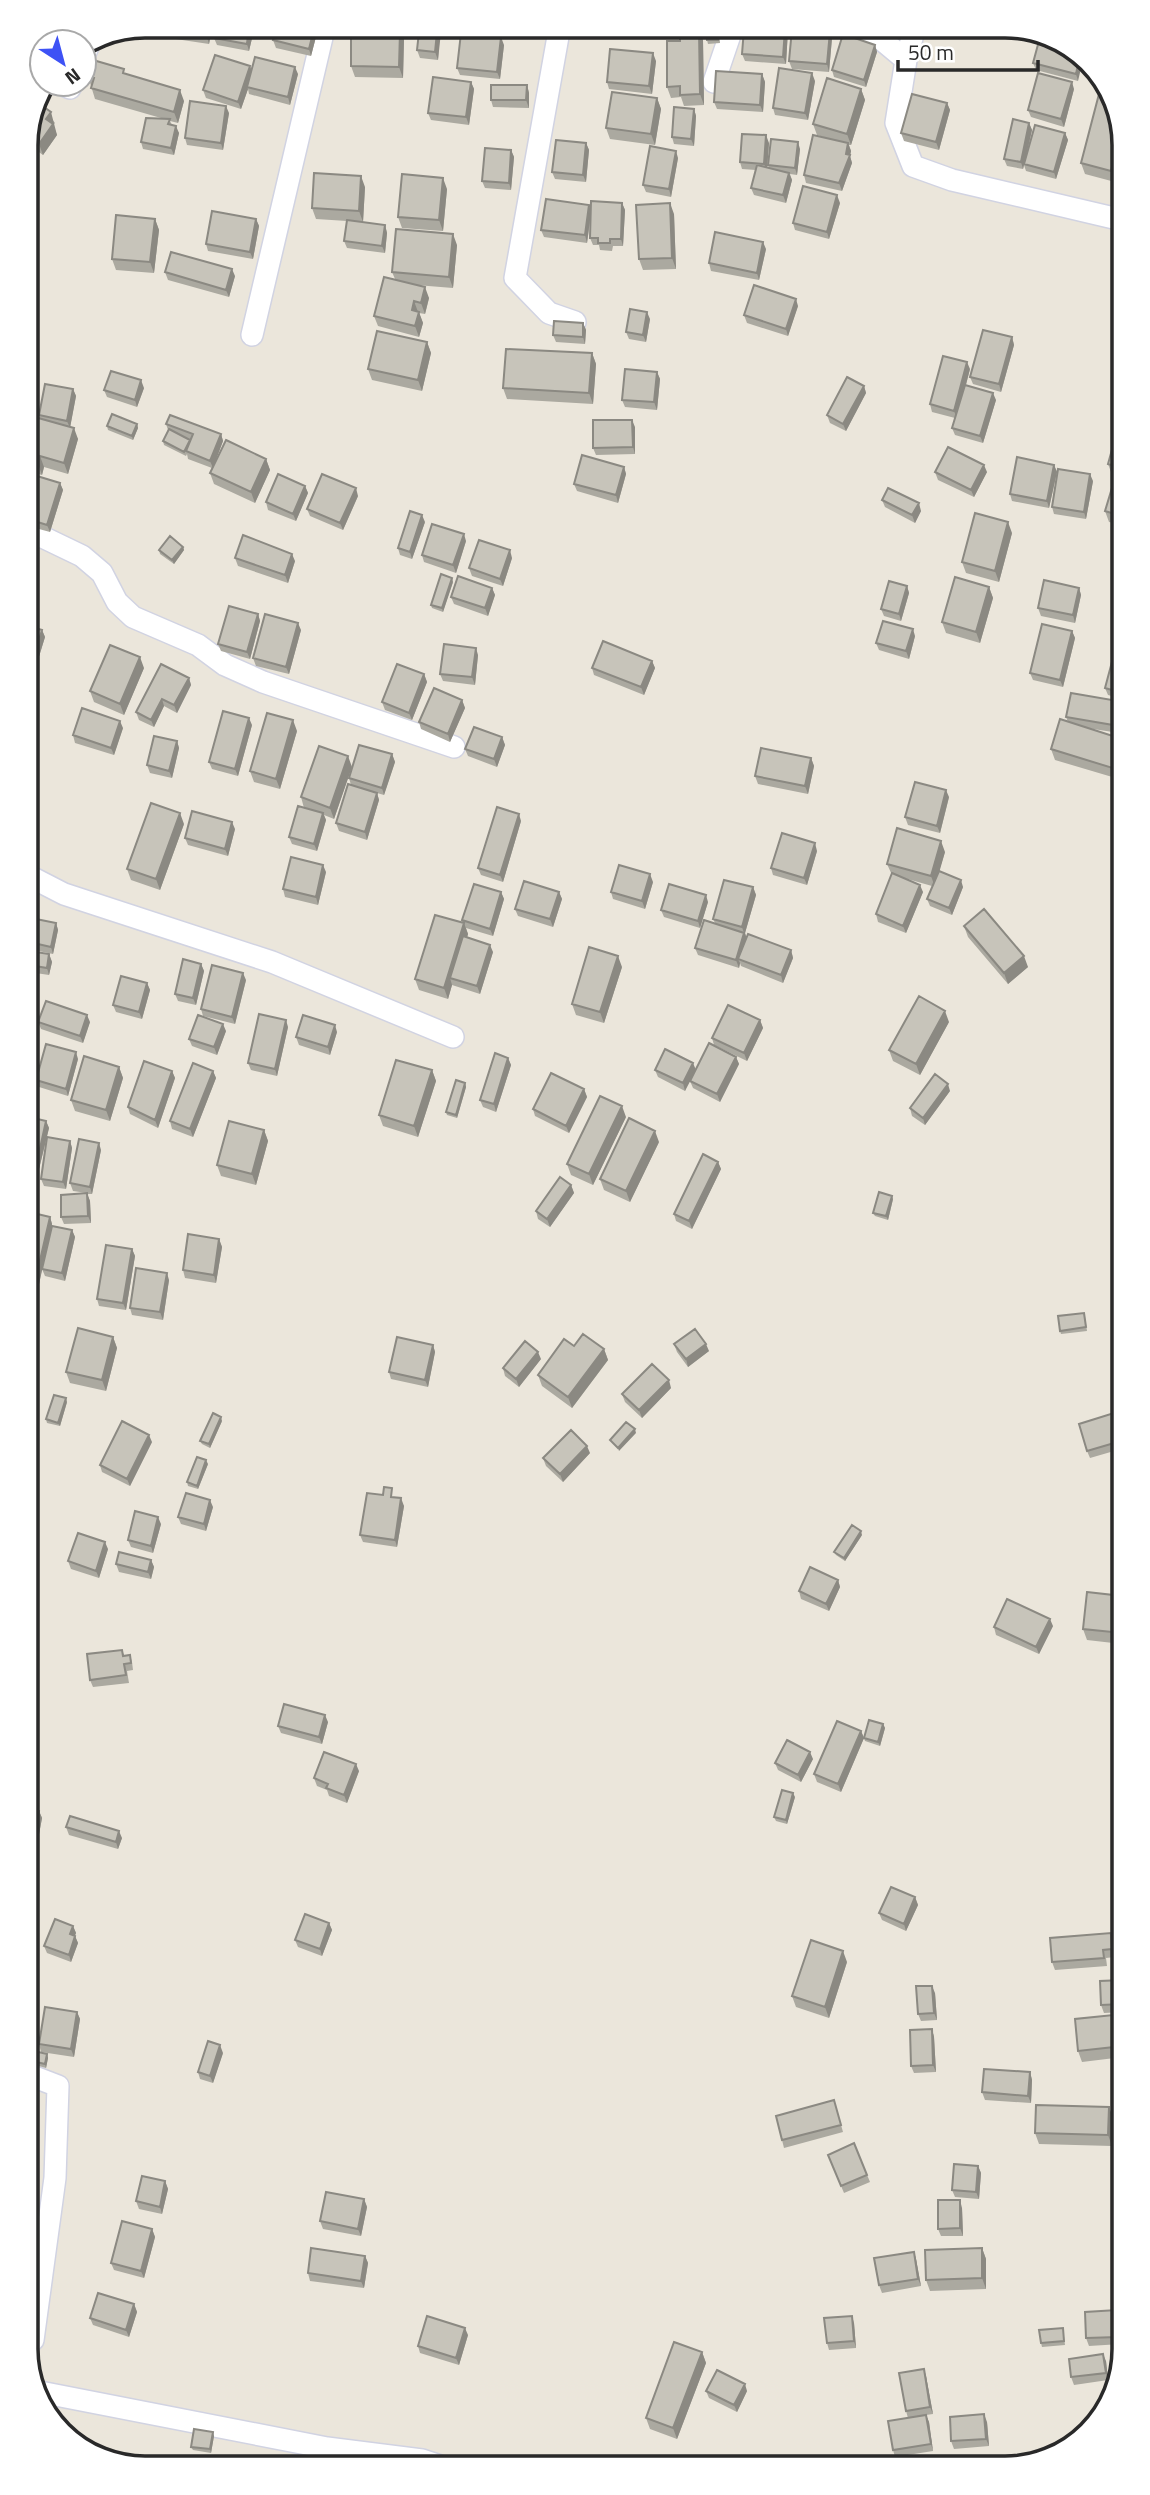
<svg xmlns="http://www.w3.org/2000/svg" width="1150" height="2495" font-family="'Titillium Web',sans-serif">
  <rect width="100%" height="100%" fill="#ebe6db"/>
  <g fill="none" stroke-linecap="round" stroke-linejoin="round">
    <defs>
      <path id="minor" d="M844 28 876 35 906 60 896 123 913 166 952 180 1118 219
        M559 31 515 278 549 313 575 322
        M84 56 90 42
        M906 60 915 27
        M714 82 732 29
        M61 84 70 88 72 84
        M252 335 323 33
        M28 530 82 556 102 573 117 602 133 617 198 645 225 665 263 682 454 747
        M29 876 64 894 272 962 453 1037
        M32 2076 58 2086 55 2178 33 2340
        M35 2391 327 2448 422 2460 440 2466"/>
    </defs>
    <use href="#minor" stroke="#d1d3e2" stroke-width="24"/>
    <use href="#minor" stroke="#fff" stroke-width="21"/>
  </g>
  <path fill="#aba9a0" d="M719 29 720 43 708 44 707 40Z
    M744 29H788L786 64 745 61 742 54Z
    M515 31H547L546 37 516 34Z
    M830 31 832 38 829 72 792 69 789 61Z
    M440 32 438 60 420 58 417 50Z
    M317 33 311 56 276 48 273 40Z
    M211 34 209 44 169 38 168 35Z
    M215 34H253L249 51 217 45 214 38Z
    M404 39 403 78 355 77 351 66Z
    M703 40 704 105 684 106 681 97 671 98 667 87Z
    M504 45 500 79 460 75 457 68Z
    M875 45 877 52 866 87 834 77 832 70Z
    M1077 51 1078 81 1036 70 1033 63Z
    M656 61 652 94 609 89 607 82Z
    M251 70 298 74 290 105 249 94 248 89 241 109 206 98 203 90Z
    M126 74 184 101 178 123 170 121 172 125 179 133 174 155 143 149 141 142 161 118 95 99 88 76Z
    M762 74 765 82 763 112 717 109 714 102Z
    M815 81 808 120 775 115 773 108Z
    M471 82 474 89 469 125 431 120 428 113Z
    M527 85 529 93V108L493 107 491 100Z
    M861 89 865 100 851 145H849L851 151 850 156 852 163 842 191 806 183 804 175 833 140 817 135 813 124Z
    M1074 89 1064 127 1031 117 1028 110Z
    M657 98 661 109 655 145 610 139 606 128Z
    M947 103 950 110 939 150 904 141 901 133Z
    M41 105 55 123 53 125 57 135 43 155 26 143V138Z
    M1117 107V172L1115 182 1085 174 1081 163Z
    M694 109 696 116 694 146 674 144 672 137Z
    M229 113 223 150 187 145 185 138Z
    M1029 123 1032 130 1028 149 1065 133 1068 140 1056 179 1026 171 1024 165 1023 169 1007 166 1004 159Z
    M586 143 589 150 586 182 555 179 552 172Z
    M769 143 767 167 769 168 768 165 800 149 797 175 790 174 792 180 786 203 754 195 751 188 756 170 742 169 740 162Z
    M511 150 514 157 511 190 485 188 482 181Z
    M678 158 671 197 646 192 643 185Z
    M365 187 363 222 353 221 385 225 387 233 385 253 347 248 344 241 347 221 316 219 312 208Z
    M447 189 443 231 402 228 398 217Z
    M622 203 625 210 623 246H613L612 251 600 250 599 245H593L590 238 591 216 587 243 544 237 541 230 591 211Z
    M840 203 829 239 795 230 793 223Z
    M674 214 676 269 643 270 639 259Z
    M155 219 159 230 154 273 116 270 112 259Z
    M256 219 259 226 253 259 208 251 206 244Z
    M457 245 453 288 416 285 429 298 425 314 419 313 423 323 419 337 378 326 374 316 395 279 392 272Z
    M766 249 759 280 711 271 709 263Z
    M165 272 235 276 229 297 168 280Z
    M798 306 788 336 747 323 744 315Z
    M650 319 646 342 629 339 626 332Z
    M583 323 586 330 585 344 556 342 553 335Z
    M1012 337 1014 345 1001 392 973 384 970 377Z
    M427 342 431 353 422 391 372 380 368 369Z
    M592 353 596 364 593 404 507 399 503 388Z
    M970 369 966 385 996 400 983 443 955 435 952 428 955 418 932 412 930 404Z
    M657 372 660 379 657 410 625 407 622 400Z
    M864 386 866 393 846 431 830 423 827 415Z
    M144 388 137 407 107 397 104 390Z
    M73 389 76 396 70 427 78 439 68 474 44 467 42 475 27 471V428L40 419 39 415Z
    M137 424 138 428 133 440 108 430 107 426Z
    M166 424 221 434 223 441 215 462 266 459 270 470 255 503 214 484 210 473 212 468 188 459 187 454 186 456 164 445 163 441 168 430Z
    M635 427V454L596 455 593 448Z
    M1118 435V474L1111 472 1108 464Z
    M1054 465 1057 472 1049 508 1012 501 1010 494Z
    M624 467 626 474 618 503 577 491 574 484Z
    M935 472H987L974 497 938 480Z
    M27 473 60 483 63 490 50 532 28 526Z
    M1118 479V524L1109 522 1105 511Z
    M1093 481 1086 519 1054 514 1052 507Z
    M305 486 308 493 296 521 268 510 266 502Z
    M358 496 343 530 310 516 307 509Z
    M882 500 921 511 915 523 885 507Z
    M425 522 412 559 400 555 398 548Z
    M1012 533 999 582 966 573 962 562Z
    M466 541 456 573 424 562 422 555Z
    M183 547 184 550 174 564 160 554 159 550Z
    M235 558 295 561 288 583 238 566Z
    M512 558 503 586 472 576 469 568Z
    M453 582 443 612 432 608 431 605Z
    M907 586 909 593 901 621 884 616 881 609Z
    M989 587 993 598 980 643 946 633 942 622Z
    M492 588 495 595 488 616 454 604 451 597Z
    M1079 588 1081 595 1075 623 1041 616 1038 608Z
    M258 614 260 621 250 659 221 651 218 644Z
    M28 626 42 630 45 637 37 663 28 661Z
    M301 630 289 674 256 666 253 658Z
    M1072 631 1075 638 1063 687 1033 680 1030 673Z
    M915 636 909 659 879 650 876 643Z
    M478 655 475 685 443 681 440 674Z
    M1119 660V698L1108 695 1105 688Z
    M652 661 655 668 644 695 594 675 592 668Z
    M144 668 124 715 94 702 90 691Z
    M424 674 427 682 412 720 385 710 382 702Z
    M189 678 191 685 177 713 164 706 154 727 139 720 136 712Z
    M462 700 465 708 450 742 421 729 419 722Z
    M1119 703V733L1087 728 1119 738V779L1055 760 1051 749 1068 722 1066 717Z
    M252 725 238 776 212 769 209 762Z
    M123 728 114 755 75 743 73 735Z
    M297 731 280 789 254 782 250 771Z
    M502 737 505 745 497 767 468 756 465 749Z
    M177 741 179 748 172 778 150 773 147 765Z
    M392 754 395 762 384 795 377 793 379 800 367 840 339 831 336 823 351 785 349 778 351 769 334 819 324 815 326 820 317 851 292 844 289 837 304 808 301 797 352 767Z
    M811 758 814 766 808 794 758 784 755 776Z
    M949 797 940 833 908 825 905 817Z
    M521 821 503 882 481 875 478 868Z
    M184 824 160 890 131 880 127 869Z
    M235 829 228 856 188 845 185 838Z
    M817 851 807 885 773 875 771 868Z
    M945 852 939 871 963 887 952 915 930 906 927 899 932 886 904 878 923 892 906 933 878 922 876 914 892 875 887 864Z
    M326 872 318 905 285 897 283 889Z
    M653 882 645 909 613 899 611 892Z
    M753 887 756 895 745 933 747 939 791 950 793 958 783 983 741 966 740 963 739 968 698 955 695 948 715 923 713 919Z
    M501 892 504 899 493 936 466 928 468 934 467 938 493 952 480 994 452 985 448 999 419 990 415 979 463 923 462 920Z
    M559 892 562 899 553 927 518 916 515 909Z
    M708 902 700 928 664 917 661 910Z
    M56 923 58 930 53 954 29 949V930Z
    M964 926 1028 967 1008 984 968 937Z
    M29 951 49 954 52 962 49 975 29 972Z
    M201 964 204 971 196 1005 178 1001 175 994Z
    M622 967 604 1023 576 1015 572 1004Z
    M246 980 235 1024 203 1016 201 1009Z
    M147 983 150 990 142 1019 116 1012 113 1005Z
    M760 1020 763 1028 747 1061 714 1045 712 1038Z
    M38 1022H90L83 1043 41 1029Z
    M949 1022 920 1075 893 1061 889 1050Z
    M288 1027 277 1076 251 1070 248 1063Z
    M226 1031 217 1055 192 1046 189 1039Z
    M337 1032 330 1055 299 1045 296 1037Z
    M736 1057 739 1064 720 1102 693 1088 690 1081Z
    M508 1058 511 1065 496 1112 483 1107 480 1100Z
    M78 1059 68 1096 39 1087 36 1080Z
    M693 1063 685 1091 658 1077 655 1070Z
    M119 1067 123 1078 110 1121 75 1111 71 1100Z
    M432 1070 436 1081 418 1137 383 1126 379 1115Z
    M172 1071 175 1078 158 1128 130 1114 128 1107Z
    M213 1071 216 1078 193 1137 172 1129 170 1121Z
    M465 1083 466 1087 457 1118 447 1115 446 1112Z
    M584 1089 587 1097 569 1133 535 1116 533 1109Z
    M950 1091 925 1125 912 1116 910 1108Z
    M29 1117 46 1121 49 1128 39 1169 29 1167Z
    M626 1117 593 1185 571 1175 567 1164Z
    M264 1130 268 1141 256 1185 221 1176 217 1165Z
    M70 1141 72 1148 66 1189 44 1186 41 1179Z
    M659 1142 630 1202 604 1190 600 1179Z
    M101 1150 92 1194H87L90 1201 91 1223 64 1224 61 1217 87 1193 73 1191 70 1183Z
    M718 1162 721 1169 692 1229 676 1221 674 1214Z
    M571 1185 574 1193 550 1227 538 1219 536 1211Z
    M893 1199 888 1220 875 1216 873 1213Z
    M29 1212 50 1217 52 1224V1228L72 1230 75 1237 65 1281 45 1276 42 1269 38 1289 30 1287Z
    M219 1239 222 1247 216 1283 185 1278 183 1270Z
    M132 1249 135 1256 126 1310 99 1306 97 1299Z
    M169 1280 163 1320 132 1315 130 1308Z
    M1085 1317 1087 1331 1061 1334 1060 1331Z
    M113 1337 117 1348 106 1391 70 1383 66 1372Z
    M674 1344 709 1351 688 1367 677 1352Z
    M433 1345 435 1352 428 1387 391 1379 389 1372Z
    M574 1346 604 1349 608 1360 572 1408 542 1386 538 1375Z
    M541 1359 519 1387 505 1376 503 1368Z
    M671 1388 642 1418 625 1402 622 1394Z
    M67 1402 60 1426 47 1423 46 1419Z
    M222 1421 210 1448 202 1444 200 1441Z
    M1121 1436V1449L1090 1458 1087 1451Z
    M152 1442 130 1486 102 1472 100 1465Z
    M590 1453 563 1482 546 1466 543 1458Z
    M208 1464 198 1489 188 1486 187 1482Z
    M395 1496 394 1497 404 1506 397 1547 363 1542 360 1535Z
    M213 1507 206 1531 181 1524 178 1517Z
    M161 1524 153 1553 131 1547 128 1540Z
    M862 1535 845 1561 836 1555 834 1552Z
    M108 1549 99 1578 71 1569 68 1561Z
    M151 1560 154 1567 151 1579 119 1572 116 1564Z
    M838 1580 840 1587 829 1611 801 1599 799 1591Z
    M1122 1596V1644L1087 1640 1083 1629Z
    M1053 1626 1039 1654 996 1635 994 1627Z
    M122 1650 124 1655H130L132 1662 133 1670 127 1671 129 1683 93 1687 90 1680Z
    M328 1722 322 1744 281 1733 278 1726Z
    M883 1724 885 1728 880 1746 865 1741 864 1738Z
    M861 1731 864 1738 841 1792 817 1782 814 1774Z
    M813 1759 801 1782 778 1770 775 1763Z
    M359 1771 347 1803 329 1796 327 1790 317 1786 314 1778Z
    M795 1797 787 1824 776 1821 774 1817Z
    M31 1810 39 1811 42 1818 37 1845 31 1844Z
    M66 1827 122 1838 118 1849 69 1835Z
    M915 1897 918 1905 906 1931 882 1920 879 1913Z
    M329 1923 332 1930 322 1956 298 1947 295 1940Z
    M73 1926 76 1933 75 1936 78 1943 71 1962 47 1953 44 1946Z
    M1111 1933 1113 1940 1115 1957 1106 1958 1107 1966 1055 1970 1052 1962Z
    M847 1962 829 2018 796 2007 792 1996Z
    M1123 1980V2012L1104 2013 1101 2005Z
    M935 1993 937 2020 921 2021 918 2014Z
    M77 2012 80 2019 74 2057 41 2052 39 2044Z
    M1123 2014V2057L1082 2062 1078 2051Z
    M932 2029 934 2037 936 2072 914 2073 911 2066Z
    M32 2043 37 2047 36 2052 47 2054 48 2058 46 2068 32 2064Z
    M223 2053 213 2083 200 2079 198 2072Z
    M1030 2072 1032 2080 1031 2103 985 2100 982 2092Z
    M834 2100 843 2132 784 2148 782 2140Z
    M1109 2107 1113 2118 1112 2146 1039 2144 1035 2133Z
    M854 2143 870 2182 844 2193 828 2155Z
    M978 2166 981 2173 979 2199 955 2197 952 2190Z
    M165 2181 168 2189 162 2214 139 2209 136 2201Z
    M364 2199 367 2207 361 2236 323 2229 320 2221Z
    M962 2208 963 2236H941L938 2229Z
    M152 2229 155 2237 144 2278 114 2270 111 2263Z
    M982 2248 986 2259V2289L930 2291 926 2280Z
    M914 2252 916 2259 921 2286 882 2293 879 2285Z
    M365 2256 368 2263 364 2288 310 2281 308 2273Z
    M134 2304 137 2312 129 2337 93 2325 90 2318Z
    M1120 2317 1121 2344 1089 2346 1086 2338Z
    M854 2323 856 2348 829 2350 827 2343Z
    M1063 2328 1065 2345 1042 2347 1041 2343Z
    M468 2335 459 2365 420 2353 418 2346Z
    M702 2352 706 2363 677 2439 650 2429 646 2418Z
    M1106 2361 1108 2380 1074 2385 1071 2377Z
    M926 2376 933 2414 926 2415 929 2422 933 2451 895 2457 893 2450 908 2418 906 2411Z
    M706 2391H747L737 2412 709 2398Z
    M987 2422 989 2446 954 2449 951 2441Z
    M214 2436 211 2453 193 2450 191 2447Z"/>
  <path fill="#8b8982" d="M785 29H788V30L786 64 783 57Z
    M699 30 703 40 704 105 700 94Z
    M830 31 832 38 829 72 827 64Z
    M400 32H401L404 39 403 78 399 67Z
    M437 32H441L438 60 435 52Z
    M313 33H317L311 56 309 49Z
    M206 34H211L209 44Z
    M248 34H253L249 51 247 44Z
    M501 37 504 45 500 79 497 72Z
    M875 45 877 52 866 87 864 80Z
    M653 53 656 61 652 94 649 86Z
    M1080 55 1083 60 1078 81 1076 74Z
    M250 66 253 74 247 87 248 89 241 109 238 102Z
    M295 67 298 74 290 105 288 97Z
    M812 73 815 81 808 120 805 113Z
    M762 74 765 82 763 112 760 105Z
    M471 82 474 89 469 125 466 117Z
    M1072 82 1074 89 1064 127 1061 119Z
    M527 85 529 93V108L526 100Z
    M861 89 865 100 851 145 847 134Z
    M180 90 184 101 178 123 174 112Z
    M657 98 661 109 655 145 651 134Z
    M947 103 950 110 939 150 936 142Z
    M226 106 229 113 223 150 221 143Z
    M694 109 696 116 694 146 691 139Z
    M51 112 57 135 43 155 39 144 46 119Z
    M1029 123 1032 130 1023 169 1021 162Z
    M176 126 179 133 174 155 171 148Z
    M1065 133 1068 140 1056 179 1054 172Z
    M766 135 769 143 767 171 764 164Z
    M798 142 800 149 797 175 795 168Z
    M586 143 589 150 586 182 583 175Z
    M848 143 851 151 850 156 852 163 842 191 839 183Z
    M1117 146V172L1115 182 1111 171Z
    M511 150 514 157 511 190 509 183Z
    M676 151 678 158 671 197 669 189Z
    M30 161 32 169 27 185V170Z
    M789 173 792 180 786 203 783 195Z
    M361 176 365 187 363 222 359 211Z
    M443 178 447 189 443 231 439 220Z
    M837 195 840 203 829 239 827 232Z
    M622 203 625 210 623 246 621 239Z
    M670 203 674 214 676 269 672 258Z
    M589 205 591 212 587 243 585 235Z
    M155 219 159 230 154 273 150 262Z
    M256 219 259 226 253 259 250 252Z
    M385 225 387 233 385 253 382 246Z
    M453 234 457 245 453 288 449 277Z
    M763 242 766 249 759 280 757 273Z
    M232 269 235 276 229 297 226 290Z
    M425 287 429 298 425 314 421 303Z
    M796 299 798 306 788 336 786 329Z
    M414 301 418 312 412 310Z
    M419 312 423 323 419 337 415 326Z
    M647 312 650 319 646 342 643 335Z
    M583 323 586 330 585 344 583 337Z
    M1012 337 1014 345 1001 392 999 384Z
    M427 342 431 353 422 391 418 380Z
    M30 343 32 351 27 368V352Z
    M592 353 596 364 593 404 589 393Z
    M967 362 970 369 957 418 954 411Z
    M657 372 660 379 657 410 654 402Z
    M141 380 144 388 137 407 135 400Z
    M33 384 35 391 30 412 27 405Z
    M864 386 866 393 846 431 843 424Z
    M73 389 76 396 70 428 67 421Z
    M993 393 996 400 983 443 980 436Z
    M632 420 635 427V454L633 447Z
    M137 424 138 428 133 440 132 436Z
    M74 428 78 439 68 474 64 463Z
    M221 434 223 441 213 468 210 461Z
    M40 456 44 467 42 475 38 464Z
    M266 459 270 470 255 503 251 492Z
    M984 465 987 472 974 497 971 490Z
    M1054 465 1057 472 1049 508 1047 501Z
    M624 467 626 474 618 503 616 495Z
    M1090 474 1093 481 1086 519 1084 512Z
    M60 483 63 490 50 532 47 525Z
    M305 486 308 493 296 521 293 514Z
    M356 488 358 496 343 530 340 523Z
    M919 503 921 511 915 523 912 515Z
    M422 515 425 522 412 559 410 552Z
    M1008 522 1012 533 999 582 995 571Z
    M464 534 466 541 456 573 453 565Z
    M183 547 184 550 174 564 172 560Z
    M510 550 512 558 503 586 500 579Z
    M292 554 295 561 288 583 285 575Z
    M452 578 453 582 443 612 442 608Z
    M907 586 909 593 901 621 899 614Z
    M989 587 993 598 980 643 976 632Z
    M492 588 495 595 488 616 485 608Z
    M1079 588 1081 595 1075 623 1073 615Z
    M258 614 260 621 250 659 247 652Z
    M298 623 301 630 289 674 286 667Z
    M913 629 915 636 909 659 906 651Z
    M42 630 45 637 37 663 34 656Z
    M1072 631 1075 638 1063 687 1060 680Z
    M476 648 478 655 475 685 472 677Z
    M140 657 144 668 124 715 120 704Z
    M652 661 655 668 644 695 641 687Z
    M424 674 427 682 412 720 409 713Z
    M189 678 191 685 177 713 174 705Z
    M162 699 164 706 154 727 151 720Z
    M462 700 465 708 450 742 448 734Z
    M249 718 252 725 238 776 235 769Z
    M293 720 297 731 280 789 276 779Z
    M120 721 123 728 114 755 111 748Z
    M502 737 505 745 497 767 494 759Z
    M177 741 179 748 172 778 169 771Z
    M30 742 33 749 28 771V752Z
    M392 754 395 762 384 795 382 788Z
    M348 756 352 767 334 819 330 808Z
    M811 758 814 766 808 794 805 786Z
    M946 790 949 797 940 833 937 826Z
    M377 793 379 800 367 840 365 832Z
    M180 813 184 824 160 890 156 879Z
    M323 813 326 820 317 851 314 844Z
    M519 814 521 821 503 882 500 875Z
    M232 822 235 829 228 856 225 849Z
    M941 841 945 852 935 887 931 876Z
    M815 843 817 851 807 885 804 878Z
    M323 865 326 872 318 905 316 897Z
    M650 874 653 882 645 909 642 901Z
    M961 880 963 887 952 915 949 908Z
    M920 885 923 892 906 933 903 926Z
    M753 887 756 895 745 933 747 940 738 959 740 963 739 968 736 960 744 933 742 927Z
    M501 892 504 899 493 936 490 929Z
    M559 892 562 899 553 927 550 919Z
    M706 895 708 902 700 928 698 921Z
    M56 923 58 930 53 954 51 947Z
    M464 923 468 934 454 979 450 978 452 985 448 999 444 988Z
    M490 945 493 952 480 994 477 986Z
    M791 950 793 958 783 983 781 975Z
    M49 954 52 962 49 975 47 968Z
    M618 956 622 967 604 1023 600 1012Z
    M1024 956 1028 967 1008 984 1004 973Z
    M201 964 204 971 196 1005 193 998Z
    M243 973 246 980 235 1024 232 1017Z
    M147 983 150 990 142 1019 139 1012Z
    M32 998 33 1002 29 1020V1010Z
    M945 1011 949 1022 920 1075 916 1064Z
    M87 1015 90 1022 83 1043 80 1036Z
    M286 1020 288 1027 277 1076 275 1069Z
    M760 1020 763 1028 747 1061 744 1053Z
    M223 1024 226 1031 217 1055 214 1047Z
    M335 1025 337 1032 330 1055 328 1047Z
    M76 1052 78 1059 68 1096 66 1089Z
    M736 1057 739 1064 720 1102 717 1094Z
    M508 1058 511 1065 496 1112 494 1104Z
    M693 1063 696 1070 685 1091 683 1083Z
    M119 1067 123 1078 110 1121 106 1110Z
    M432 1070 436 1081 418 1137 414 1126Z
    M172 1071 175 1078 158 1128 155 1120Z
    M213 1071 216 1078 193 1137 190 1129Z
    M465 1083 466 1087 457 1118 456 1115Z
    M948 1084 950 1091 925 1125 923 1118Z
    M584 1089 587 1097 569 1133 566 1126Z
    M622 1106 626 1117 593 1185 589 1174Z
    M46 1121 49 1128 39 1169 37 1162Z
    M264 1130 268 1141 256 1185 252 1174Z
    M655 1131 659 1142 630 1202 626 1191Z
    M70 1141 72 1148 66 1189 63 1182Z
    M99 1143 101 1150 92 1194 90 1187Z
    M718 1162 721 1169 692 1229 689 1221Z
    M571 1185 574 1193 550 1227 547 1219Z
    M87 1193 90 1201 91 1223 88 1216Z
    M892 1196 893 1199 888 1220 886 1216Z
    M50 1217 52 1224 38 1289 35 1282Z
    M72 1230 75 1237 65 1281 62 1273Z
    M219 1239 222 1247 216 1283 214 1275Z
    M132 1249 135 1256 126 1310 123 1303Z
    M167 1273 169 1280 163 1320 160 1312Z
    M113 1337 117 1348 106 1391 102 1380Z
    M706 1344 709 1351 688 1367 686 1359Z
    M433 1345 435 1352 428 1387 425 1380Z
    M604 1349 608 1360 572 1408 568 1397Z
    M538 1352 541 1359 519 1387 516 1379Z
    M669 1380 671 1388 642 1418 639 1410Z
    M66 1398 67 1402 60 1426 58 1423Z
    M221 1417 222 1421 210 1448 209 1444Z
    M635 1429 636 1433 619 1451 618 1448Z
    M149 1435 152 1442 130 1486 127 1479Z
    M587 1446 590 1453 563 1482 560 1474Z
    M206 1460 208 1464 198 1489 197 1486Z
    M37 1498 38 1502 34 1524 33 1520Z
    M401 1498 404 1506 397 1547 395 1540Z
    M210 1500 213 1507 206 1531 204 1524Z
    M158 1517 161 1524 153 1553 151 1546Z
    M861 1531 862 1535 845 1561 844 1558Z
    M105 1542 108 1549 99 1578 96 1571Z
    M151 1560 154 1567 151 1579 148 1572Z
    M838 1580 840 1587 829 1611 826 1604Z
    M1050 1619 1053 1626 1039 1654 1036 1647Z
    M325 1715 328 1722 322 1744 319 1737Z
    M883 1724 885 1728 880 1746 878 1742Z
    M861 1731 864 1738 841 1792 838 1784Z
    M810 1752 813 1759 801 1782 798 1775Z
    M356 1764 359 1771 347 1803 344 1795Z
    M793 1793 795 1797 787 1824 786 1820Z
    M39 1811 42 1818 37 1845 35 1838Z
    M119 1831 122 1838 118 1849 116 1842Z
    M915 1897 918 1905 906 1931 904 1924Z
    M329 1923 332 1930 322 1956 320 1949Z
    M73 1926 76 1933 72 1941 70 1934Z
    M1111 1933 1113 1940 1115 1957 1112 1949Z
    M75 1936 78 1943 71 1962 69 1955Z
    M843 1951 847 1962 829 2018 825 2007Z
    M932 1986 935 1993 937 2020 934 2013Z
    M77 2012 80 2019 74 2057 71 2049Z
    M932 2029 934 2037 936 2072 933 2065Z
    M220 2045 223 2053 213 2083 210 2076Z
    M47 2054 48 2058 46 2068 45 2064Z
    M1030 2072 1032 2080 1031 2103 1028 2096Z
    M1109 2107 1113 2118 1112 2146 1108 2135Z
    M34 2163 37 2171 32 2184V2169Z
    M978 2166 981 2173 979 2199 976 2192Z
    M165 2181 168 2189 162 2214 160 2207Z
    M364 2199 367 2207 361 2236 358 2229Z
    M960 2200 962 2208 963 2236 960 2228Z
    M152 2229 155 2237 144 2278 141 2271Z
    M982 2248 986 2259V2289L982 2278Z
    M914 2252 916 2259 921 2286 918 2279Z
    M365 2256 368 2263 364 2288 361 2281Z
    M134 2304 137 2312 129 2337 126 2330Z
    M1117 2310 1120 2317 1121 2344 1118 2337Z
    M852 2316 854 2323 856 2348 854 2341Z
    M465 2328 468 2335 459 2365 456 2358Z
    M702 2352 706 2363 677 2439 673 2428Z
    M1103 2354 1106 2361 1108 2380 1106 2373Z
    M924 2369 926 2376 933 2414 930 2407Z
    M745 2384 747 2391 737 2412 734 2405Z
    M984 2414 987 2422 989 2446 986 2439Z
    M926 2415 929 2422 933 2451 931 2444Z
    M213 2432 214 2436 211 2453 210 2449Z"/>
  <path fill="#c7c4ba" stroke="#8b8982" stroke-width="2" d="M706 29H718V40H707Z
    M744 29H785L783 57 742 54Z
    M792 29 830 31 827 64 789 61Z
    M680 30H699L700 94 680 95V86L667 87V41H680Z
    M400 32 399 67 351 66V33Z
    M419 32H437L435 52 417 50Z
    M313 33 309 49 273 40 275 34Z
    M461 33 501 37 497 72 457 68Z
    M215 34H248L247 44 214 38Z
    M843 34 875 45 864 80 832 70Z
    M1040 37 1077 51 1080 55 1076 74 1033 63Z
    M610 49 653 53 649 86 607 82Z
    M215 55 250 66 238 102 203 90Z
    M255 57 295 67 288 97 247 87Z
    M93 60 124 69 123 73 180 90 174 112 91 88 94 78 88 76Z
    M779 68 812 73 805 113 773 108Z
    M716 71 762 74 760 105 714 102Z
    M1038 73 1072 82 1061 119 1028 110Z
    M433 77 471 82 466 117 428 113Z
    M827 78 861 89 847 134 813 124Z
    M491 85H527L526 100H491Z
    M612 92 657 98 651 134 606 128Z
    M912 94 947 103 936 142 901 133Z
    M1099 94 1109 96 1117 107V146L1111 171 1081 163Z
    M190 101 226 106 221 143 185 138Z
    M41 105 51 112 46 119 53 124 39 144 28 136Z
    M674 107 694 109 691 139 672 137Z
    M146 118 170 119 168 124 176 126 171 148 141 142Z
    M1013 119 1029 123 1021 162 1004 159Z
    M1035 125 1065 133 1054 172 1024 164Z
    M742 134 766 135 764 164 740 162Z
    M813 135 848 143 846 154 850 155 839 183 804 175Z
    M771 139 798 142 795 168 768 165Z
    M556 140 586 143 583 175 552 172Z
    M650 146 676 151 669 189 643 185Z
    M485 148 511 150 509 183 482 181Z
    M757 165 789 173 783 195 751 188Z
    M314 173 361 176 359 211 312 208Z
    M402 174 443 178 439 220 398 217Z
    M803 186 837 195 827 232 793 223Z
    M546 199 589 205 585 235 541 230Z
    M591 201 622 203 621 239H610V243H598V238H590Z
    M670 203 672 258 639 259 636 205Z
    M212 211 256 219 250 252 206 244Z
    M116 215 155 219 150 262 112 259Z
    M347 220 385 225 382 246 344 241Z
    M396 229 453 234 449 277 392 272Z
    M715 232 763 242 757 273 709 263Z
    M171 252 232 269 226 290 165 272Z
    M384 277 425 287 421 303 414 301 412 310 419 312 415 326 374 316Z
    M754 285 796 299 786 329 744 315Z
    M630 309 647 312 643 335 626 332Z
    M554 321 583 323V337L553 335Z
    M983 330 1012 337 999 384 970 377Z
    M377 331 427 342 418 380 368 369Z
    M506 349 592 353 589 393 503 388Z
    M943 356 967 362 954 411 930 404Z
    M625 369 657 372 654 402 622 400Z
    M111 371 141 380 135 400 104 390Z
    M847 377 864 386 843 424 827 415Z
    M27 383 33 384 27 405Z
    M45 384 73 389 67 421 39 415Z
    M965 385 993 393 980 436 952 428Z
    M112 414 137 424 132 436 107 426Z
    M170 415 221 434 210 461 186 451 193 434 166 424Z
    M31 416 74 428 64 463 40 456 38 464 27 461V428Z
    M593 420H632L633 447 593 448Z
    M169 429 190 440 184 452 163 441Z
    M1116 435H1118V467L1108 464Z
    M226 440 266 459 251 492 210 473Z
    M948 447 984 465 971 490 935 472Z
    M582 455 624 467 616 495 574 484Z
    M1017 457 1054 465 1047 501 1010 494Z
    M1058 469 1090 474 1084 512 1052 507Z
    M27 473 60 483 47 525 28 519Z
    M278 474 305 486 293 514 266 502Z
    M322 474 356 488 340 523 307 509Z
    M1115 478 1118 479V515L1105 511Z
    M888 488 919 503 912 515 882 500Z
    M410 511 422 515 410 552 398 548Z
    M975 513 1008 522 995 571 962 562Z
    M432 524 464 534 453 565 422 555Z
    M243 535 292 554 285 575 235 558Z
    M170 536 183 547 172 560 159 550Z
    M479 540 510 550 500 579 469 568Z
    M441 574 452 578 442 608 431 605Z
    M458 576 492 588 485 608 451 597Z
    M955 577 989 587 976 632 942 622Z
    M1044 580 1079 588 1073 615 1038 608Z
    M889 581 907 586 899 614 881 609Z
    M229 606 258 614 247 652 218 644Z
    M265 614 298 623 286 667 253 658Z
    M883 621 913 629 906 651 876 643Z
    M1042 624 1072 631 1060 680 1030 673Z
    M28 626 42 630 34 656 28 654Z
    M603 641 652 661 641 687 592 668Z
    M444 644 476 648 472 677 440 674Z
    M110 645 140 657 120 704 90 691Z
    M1113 658 1119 660V692L1105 688Z
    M161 664 189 678 174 705 162 699 151 720 136 712Z
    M397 664 424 674 409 713 382 702Z
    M434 688 462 700 448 734 419 722Z
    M1071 693 1118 701 1117 710H1119V726L1066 717Z
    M82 708 120 721 111 748 73 735Z
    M223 711 249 718 235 769 209 762Z
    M267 713 293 720 276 779 250 771Z
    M1060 719 1119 738V770L1051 749Z
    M474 727 502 737 494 759 465 749Z
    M154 736 177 741 169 771 147 765Z
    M359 745 392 754 382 788 349 778Z
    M319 746 348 756 330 808 301 797Z
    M761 748 811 758 805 786 755 776Z
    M915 782 946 790 937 826 905 817Z
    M348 784 377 793 365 832 336 823Z
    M151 803 180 813 156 879 127 869Z
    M298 806 323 813 314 844 289 837Z
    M497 807 519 814 500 875 478 868Z
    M192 811 232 822 225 849 185 838Z
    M897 828 941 841 931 876 887 864Z
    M782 833 815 843 804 878 771 868Z
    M291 857 323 865 316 897 283 889Z
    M619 865 650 874 642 901 611 892Z
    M939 871 961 880 949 908 927 899Z
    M892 873 920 885 903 926 876 914Z
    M724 880 753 887 742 927 713 919Z
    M524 881 559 892 550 919 515 909Z
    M474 884 501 892 490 929 462 920Z
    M669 884 706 895 698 921 661 910Z
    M984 909 1024 956 1004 973 964 926Z
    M435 915 464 923 444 988 415 979Z
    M31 918 56 923 51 947 29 942V930Z
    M704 920 744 933 736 960 695 948Z
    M748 934 791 950 781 975 738 959Z
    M463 936 490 945 477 986 450 978Z
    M589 947 618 956 600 1012 572 1004Z
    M29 951 49 954 47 968 29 965Z
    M183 959 201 964 193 998 175 994Z
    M212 965 243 973 232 1017 201 1009Z
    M121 976 147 983 139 1012 113 1005Z
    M919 996 945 1011 916 1064 889 1050Z
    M29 997 32 998 29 1010Z
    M46 1001 87 1015 80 1036 38 1022Z
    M728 1005 760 1020 744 1053 712 1038Z
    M259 1014 286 1020 275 1069 248 1063Z
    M198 1015 223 1024 214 1047 189 1039Z
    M303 1015 335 1025 328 1047 296 1037Z
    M709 1043 736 1057 717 1094 690 1081Z
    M46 1044 76 1052 66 1089 36 1080Z
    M665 1049 693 1063 683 1083 655 1070Z
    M495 1053 508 1058 494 1104 480 1100Z
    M84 1056 119 1067 106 1110 71 1100Z
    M396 1060 432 1070 414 1126 379 1115Z
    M144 1061 172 1071 155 1120 128 1107Z
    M193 1063 213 1071 190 1129 170 1121Z
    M551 1073 584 1089 566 1126 533 1109Z
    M935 1074 948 1084 923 1118 910 1108Z
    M456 1080 465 1083 456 1115 446 1112Z
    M600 1096 622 1106 589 1174 567 1164Z
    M29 1117 46 1121 37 1162 29 1160Z
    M629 1118 655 1131 626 1191 600 1179Z
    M229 1121 264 1130 252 1174 217 1165Z
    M47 1137 70 1141 63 1182 41 1179Z
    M79 1139 99 1143 90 1187 70 1183Z
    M703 1154 718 1162 689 1221 674 1214Z
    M560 1177 571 1185 547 1219 536 1211Z
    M879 1192 892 1196 886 1216 873 1213Z
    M87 1193 88 1216 61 1217V1195Z
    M29 1212 50 1217 35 1282 30 1280Z
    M52 1226 72 1230 62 1273 42 1269Z
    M188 1234 219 1239 214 1275 183 1270Z
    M106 1245 132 1249 123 1303 97 1299Z
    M136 1268 167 1273 160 1312 130 1308Z
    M1084 1313 1086 1327 1060 1331 1058 1316Z
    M78 1328 113 1337 102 1380 66 1372Z
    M695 1329 706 1344 686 1359 674 1344Z
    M583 1334 604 1349 568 1397 538 1375 564 1339 574 1346Z
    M397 1337 433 1345 425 1380 389 1372Z
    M525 1341 538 1352 516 1379 503 1368Z
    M652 1364 669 1380 639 1410 622 1394Z
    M54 1395 66 1398 58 1423 46 1419Z
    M213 1413 221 1417 209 1444 200 1441Z
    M1114 1413 1121 1441 1087 1451 1079 1424Z
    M122 1421 149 1435 127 1479 100 1465Z
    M626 1422 635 1429 618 1448 610 1440Z
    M571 1430 587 1446 560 1474 543 1458Z
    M197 1457 206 1460 197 1486 187 1482Z
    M384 1487 392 1488 391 1497 401 1498 395 1540 360 1535 367 1493 383 1495Z
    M186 1493 210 1500 204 1524 178 1517Z
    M30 1497 37 1498 33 1520H30Z
    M135 1511 158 1517 151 1546 128 1540Z
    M852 1525 861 1531 844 1558 834 1552Z
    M78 1533 105 1542 96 1571 68 1561Z
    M119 1552 151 1560 148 1572 116 1564Z
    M810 1567 838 1580 826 1604 799 1591Z
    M1087 1592 1122 1596V1633L1083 1629Z
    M1007 1599 1050 1619 1036 1647 994 1627Z
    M122 1650 123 1656 130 1655 131 1663 124 1664 126 1675 90 1680 87 1654Z
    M284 1704 325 1715 319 1737 278 1726Z
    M869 1720 883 1724 878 1742 864 1738Z
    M837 1721 861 1731 838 1784 814 1774Z
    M787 1740 810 1752 798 1775 775 1763Z
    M324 1752 356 1764 344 1795 326 1788 328 1784 314 1778Z
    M782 1790 793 1793 786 1820 774 1817Z
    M31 1810 39 1811 35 1838 31 1837Z
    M70 1816 119 1831 116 1842 66 1827Z
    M891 1887 915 1897 904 1924 879 1913Z
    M305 1914 329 1923 320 1949 295 1940Z
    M55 1919 73 1926 70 1934 75 1936 69 1955 44 1946Z
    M1111 1933 1112 1949 1103 1950 1104 1958 1052 1962 1050 1938Z
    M811 1940 843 1951 825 2007 792 1996Z
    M1123 1980V2004L1101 2005 1100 1981Z
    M916 1986H932L934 2013 918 2014Z
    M45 2007 77 2012 71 2049 39 2044Z
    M1123 2014V2046L1078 2051 1075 2019Z
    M932 2029 933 2065 911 2066 910 2030Z
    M208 2041 220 2045 210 2076 198 2072Z
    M32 2043 36 2044 34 2051 47 2054 45 2064 32 2061Z
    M984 2069 1030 2072 1028 2096 982 2092Z
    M834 2100 841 2125 782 2140 776 2116Z
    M1036 2105 1109 2107 1108 2135 1035 2133Z
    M854 2143 867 2175 841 2186 828 2155Z
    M954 2164 978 2166 976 2192 952 2190Z
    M142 2176 165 2181 160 2207 136 2201Z
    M326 2192 364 2199 358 2229 320 2221Z
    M938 2200H960V2228L938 2229Z
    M122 2221 152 2229 141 2271 111 2263Z
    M311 2248 365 2256 361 2281 308 2273Z
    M982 2248V2278L926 2280 925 2250Z
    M914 2252 918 2279 879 2285 874 2258Z
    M98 2293 134 2304 126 2330 90 2318Z
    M1117 2310 1118 2337 1086 2338 1085 2312Z
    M427 2316 465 2328 456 2358 418 2346Z
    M852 2316 854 2341 827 2343 824 2318Z
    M1063 2328 1064 2341 1041 2343 1039 2330Z
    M674 2342 702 2352 673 2428 646 2418Z
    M1103 2354 1106 2373 1071 2377 1069 2359Z
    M924 2369 930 2407 906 2411 899 2373Z
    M717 2370 745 2384 734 2405 706 2391Z
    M984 2414 986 2439 951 2441 950 2417Z
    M926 2415 931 2444 893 2450 888 2421Z
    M194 2429 213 2432 210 2449 191 2447Z"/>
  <path d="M0 0H1150V2495H0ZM145 38H1005A107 107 0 0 1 1112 145V2349A107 107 0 0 1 1005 2456H145A107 107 0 0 1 38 2349V145A107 107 0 0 1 145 38Z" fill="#fff" fill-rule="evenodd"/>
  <path fill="none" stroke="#292929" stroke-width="3.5" d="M145 38H1005A107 107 0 0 1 1112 145V2349A107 107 0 0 1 1005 2456H145A107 107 0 0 1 38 2349V145A107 107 0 0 1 145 38Z"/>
  <g transform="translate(63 63) rotate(144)"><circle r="33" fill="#ffffff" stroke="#a9a9a9" stroke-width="2"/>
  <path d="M0-5L12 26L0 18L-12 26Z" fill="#3e52f5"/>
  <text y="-10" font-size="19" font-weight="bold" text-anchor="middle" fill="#292929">N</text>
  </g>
  <path d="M898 60v10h140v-10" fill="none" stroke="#292929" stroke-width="3.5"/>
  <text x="908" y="60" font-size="21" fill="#292929" stroke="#ffffff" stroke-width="5" paint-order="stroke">50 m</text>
</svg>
